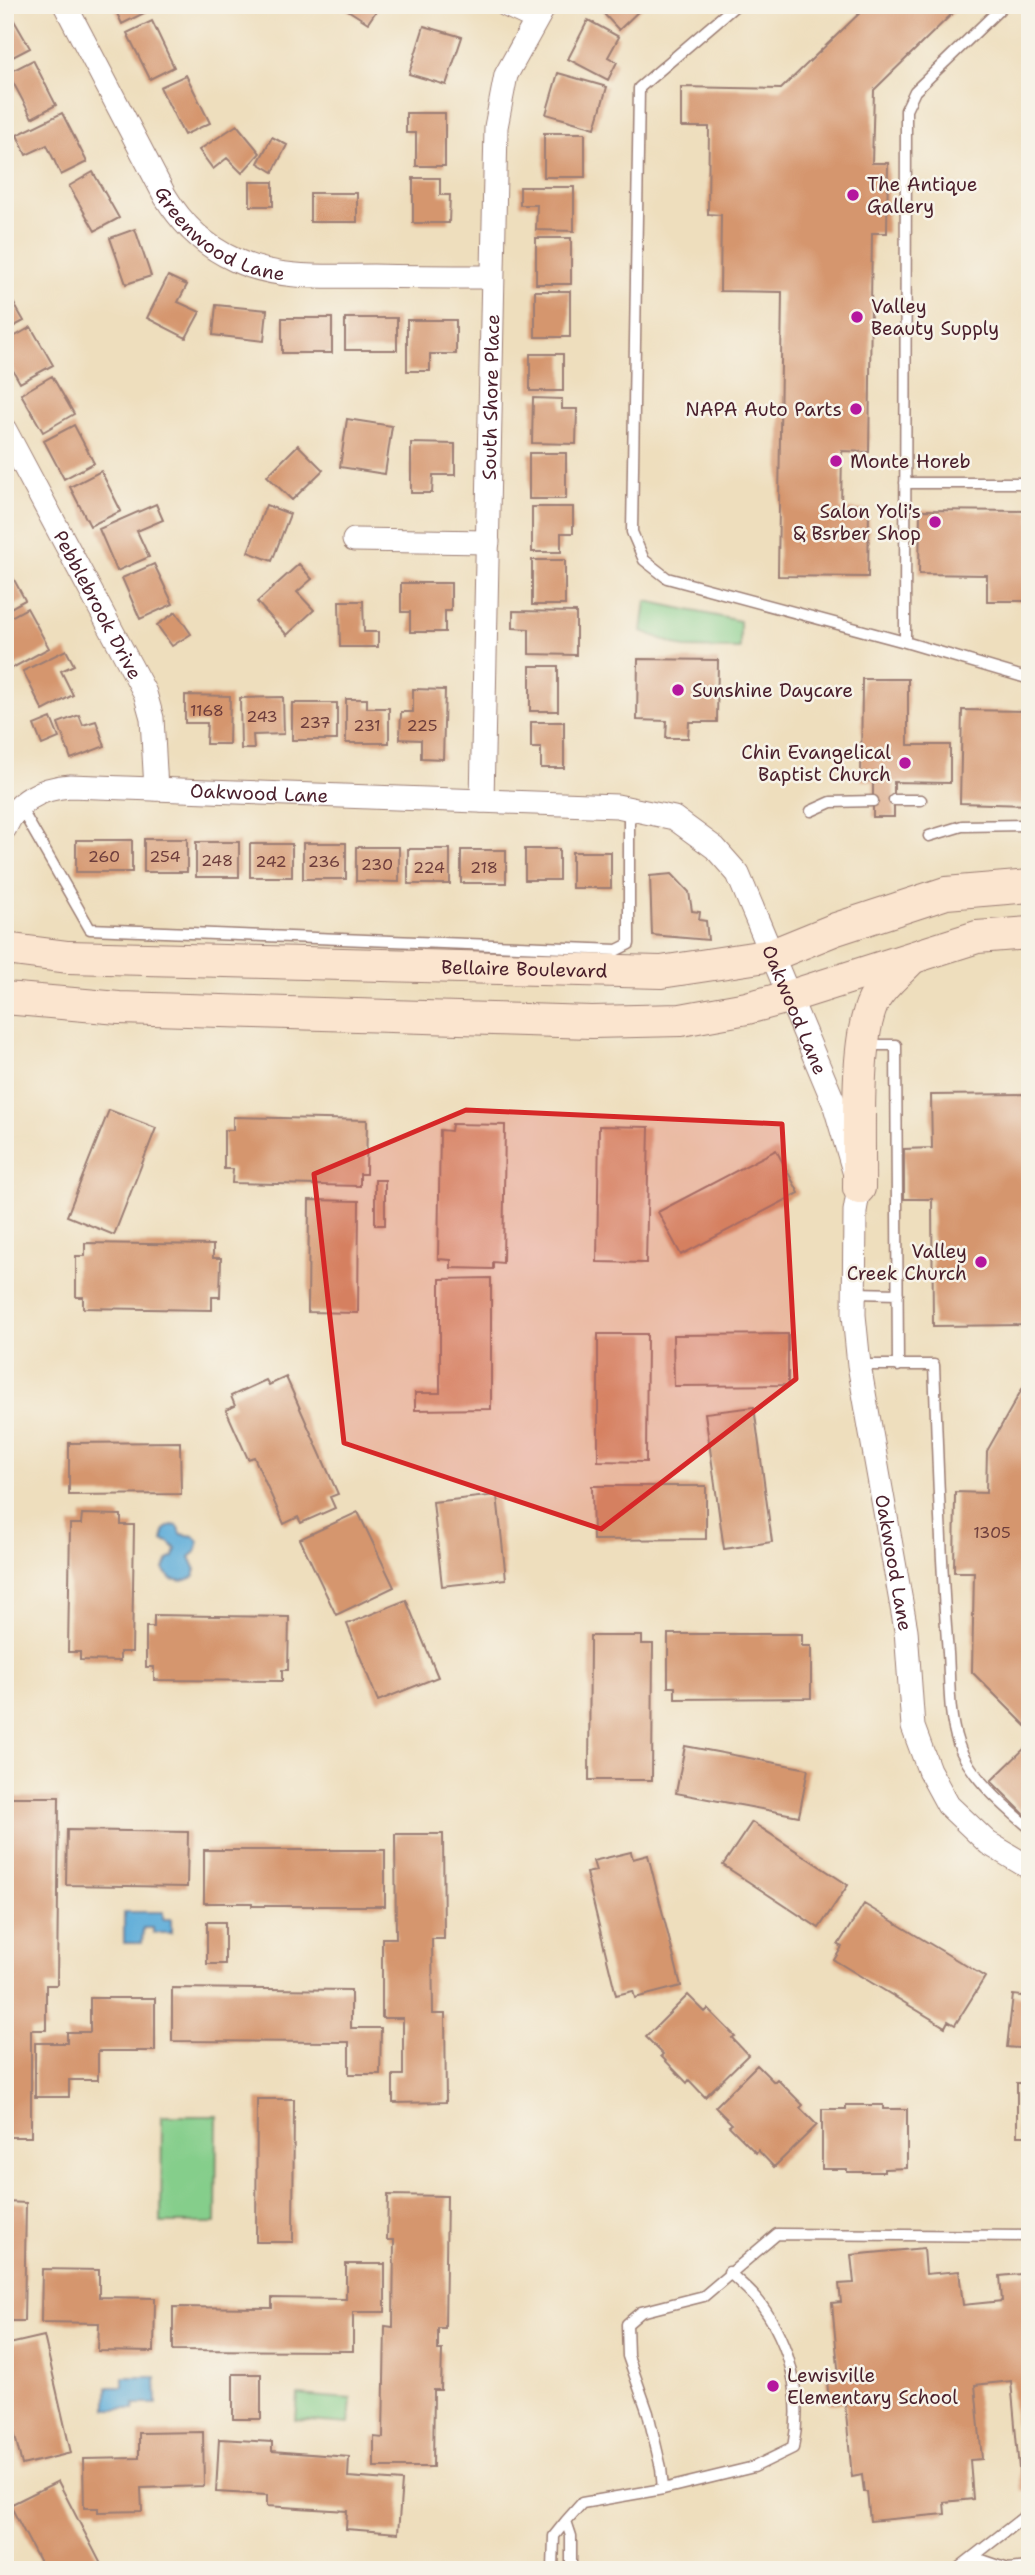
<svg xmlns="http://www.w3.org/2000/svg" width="1035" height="2575" font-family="'Shantell Sans',sans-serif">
  <rect width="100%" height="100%" fill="#f7f3e8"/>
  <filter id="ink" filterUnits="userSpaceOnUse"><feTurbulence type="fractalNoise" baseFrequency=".0143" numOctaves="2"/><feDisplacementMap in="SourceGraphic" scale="14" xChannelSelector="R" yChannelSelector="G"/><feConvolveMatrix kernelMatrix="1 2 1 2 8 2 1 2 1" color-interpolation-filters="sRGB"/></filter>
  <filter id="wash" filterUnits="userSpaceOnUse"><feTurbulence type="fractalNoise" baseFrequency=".00686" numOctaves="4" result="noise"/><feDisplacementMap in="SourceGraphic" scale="28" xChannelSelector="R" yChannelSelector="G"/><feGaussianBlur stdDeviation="1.57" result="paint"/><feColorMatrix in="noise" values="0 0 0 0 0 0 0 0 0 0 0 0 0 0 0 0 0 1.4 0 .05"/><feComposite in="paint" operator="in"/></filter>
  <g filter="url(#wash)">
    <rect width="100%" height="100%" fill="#eedebd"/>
    <path fill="#85ce8b" stroke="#68765b" stroke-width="2" d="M646 601 740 621V649L684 648 642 631Z
      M162 2116H217L216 2223H161Z
      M298 2395 351 2399 349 2424 296 2420Z"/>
    <path fill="#5fadd9" stroke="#546682" stroke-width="2" d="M172 1525 177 1526 181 1534 194 1536 199 1541 196 1552 190 1557 196 1570 193 1577 183 1581 171 1579 164 1569 168 1560 174 1557 176 1549 169 1542 162 1540 165 1529Z
      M124 1912H163V1919H171V1933H153V1928H143L142 1943H124Z
      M123 2377H156L157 2404H135L134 2409H107V2387H123Z"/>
    <g id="blocks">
      <path fill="#d5966e" d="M5 5 30 48 5 61Z
        M113 5H145L148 11 122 24Z
        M340 5H380L368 23Z
        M613 5H645L619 30 604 14Z
        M868 5H961L874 90 872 163H888L887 233H872L869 452 842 451 841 509 869 510 868 577 778 576 782 292 720 291 721 215 708 214 709 127H681V87L781 89Z
        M588 20 619 37 608 57 617 62 608 80 568 59Z
        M152 21 174 67 150 79 127 33Z
        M424 26 462 37 446 85 409 74Z
        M33 60 56 105 32 118 8 73Z
        M558 73 607 87 595 128 546 114Z
        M186 75 210 123 184 135 160 87Z
        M62 113 87 162 61 175 47 145 26 155 17 135Z
        M406 113H445V166H416V133H406Z
        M237 125 260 153 242 173 227 158 213 169 199 150Z
        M544 133H585V177H544Z
        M272 137 287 145 273 172 258 163Z
        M93 172 119 218 95 231 69 186Z
        M413 178H440V195H450L449 223H413Z
        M250 182H273V206H250Z
        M520 187H574V231L536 230 537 205H520Z
        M310 193H357V222H310Z
        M135 229 151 276 126 284 110 238Z
        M536 238H571V284H536Z
        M168 276 187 285 178 302 200 312 186 338 147 318Z
        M5 288 24 321 5 331Z
        M535 291H570V337H535Z
        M216 305 267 310 264 341 213 335Z
        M282 318H332V353H282Z
        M345 318H397V350H345Z
        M407 320H456V354H430V371H407Z
        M31 327 53 365 20 383 5 356V342Z
        M530 354H563V391H530Z
        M52 376 74 414 43 432 21 394Z
        M533 398 562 399V409H577L576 444 532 443Z
        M347 419 392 426 385 474 340 467Z
        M74 425 94 463 64 479 44 441Z
        M411 443 455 444V475H433L432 493H411Z
        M298 445 323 470 292 500 267 476Z
        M529 453H566V499H529Z
        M101 471 121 511 90 526 70 487Z
        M156 504 163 520 137 531 149 557 117 571 99 529Z
        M266 505 290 514 272 561 248 552Z
        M532 507H573V533H561V552H532Z
        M920 510 1030 511V601H987V575L919 574Z
        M532 560H565V605H532Z
        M5 563 25 600 5 611Z
        M154 564 173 604 140 619 122 578Z
        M299 564 312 579 297 592 314 610 287 635 257 602Z
        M401 583H451V611H445V632H410V612H401Z
        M339 601H363L364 632H378V647H340Z
        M27 608 49 648 5 672V640L10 638 5 629V620Z
        M513 611 576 612V655L529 654V629L513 628Z
        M176 612 191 634 172 646 157 625Z
        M66 650 74 665 61 671 73 695 43 711 23 671Z
        M638 659 718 660 717 722H689L688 738H666L667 721 637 720Z
        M530 666H558V711H530Z
        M862 679H908V745H950V783L894 782V817H873V781H861Z
        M413 689 445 690 443 759 421 758V740L400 739 401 712H413Z
        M185 695 230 696 229 744H206L207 723H185Z
        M283 697 284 734 253 735 254 749H241L240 698Z
        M346 699H367V708H389V743H346Z
        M292 703H337V740H292Z
        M962 710 1030 711V805L960 803Z
        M79 715 83 725 96 721 105 746 71 759 58 723Z
        M51 718 59 738 42 745 34 725Z
        M531 722H564V768H541V748H531Z
        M144 839H187V872H144Z
        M76 840H132V872H76Z
        M196 842H239V877H196Z
        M303 843H346V879H303Z
        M250 844H292V877H250Z
        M356 847H399V882L356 881Z
        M408 849H450V884H408Z
        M525 849H559V880H525Z
        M461 850H506V883H461Z
        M572 852H611V888H572Z
        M672 874 689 892 692 911 700 912 699 920 706 921 708 940 652 935 650 876Z
        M1030 1094V1325L933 1326 932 1199H904V1149L932 1148 931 1095Z
        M109 1110 156 1128 114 1235 67 1216Z
        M233 1117 367 1120 366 1174H360V1186L232 1183 233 1169H224V1130H233Z
        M452 1124 505 1125 503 1263 493 1262V1269L451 1268V1260L438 1259 440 1130 451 1131Z
        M599 1126 649 1127 646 1263 597 1262Z
        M776 1150 799 1193 681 1255 658 1212Z
        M375 1180H385V1225H375Z
        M309 1200 359 1201 358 1313 308 1312Z
        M85 1243 213 1245V1258H221L220 1297H212V1310L83 1308V1297H76V1256H85Z
        M491 1278V1409L415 1410V1393H440V1279Z
        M598 1334H647L646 1462 598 1461Z
        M788 1334V1385L674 1386 673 1335Z
        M1030 1375V1730L972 1672 974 1572H954L955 1492 986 1493 987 1451Z
        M286 1377 338 1494 330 1497 335 1508 301 1523 298 1517 284 1524 254 1457 248 1459 226 1410 235 1406 231 1396 266 1380 269 1385Z
        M754 1407 772 1542 724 1549 705 1413Z
        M180 1442 181 1494 69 1495V1443Z
        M592 1486H706V1539L593 1540Z
        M497 1495 506 1579 442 1586 433 1502Z
        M358 1512 394 1587 336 1615 300 1539Z
        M82 1514 121 1515V1525H134L132 1652H120V1661L80 1660V1652H68L70 1524H81Z
        M406 1600 438 1677 378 1701 347 1624Z
        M154 1615 289 1617 288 1670H282V1681L154 1680V1667H146V1627H154Z
        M668 1634H802V1646H811V1698L675 1699V1687H668Z
        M590 1636H642V1644H653L652 1780H589Z
        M1030 1743V1820L991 1781Z
        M685 1746 808 1769 799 1816 676 1793Z
        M5 1797H59L57 1985H46V2030H31V2137H5Z
        M752 1822 848 1885 819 1928 723 1865Z
        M67 1830 188 1832 187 1887 66 1885Z
        M395 1834H443L444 1939H432L433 2014H445L446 2102 393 2103V2075H403V2018H382V1938H396Z
        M204 1850H385V1906H252V1903H204Z
        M631 1852 633 1859 648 1855 681 1986 635 1998 633 1991 616 1995 586 1873 596 1871 593 1861Z
        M864 1904 985 1977 955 2025 948 2021 945 2027 834 1960 842 1947 838 1945Z
        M207 1922H225V1964H207Z
        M172 1988 351 1990V2028H381L380 2074H349V2042L172 2041Z
        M688 1995 705 2012 708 2009 735 2036 732 2038 748 2055 705 2097 689 2080 687 2083 661 2056 663 2054 646 2037Z
        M1013 1995 1030 1997V2049L1007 2047Z
        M90 1998H155V2051H98V2080H69V2097H35V2043H67V2032H90Z
        M757 2065 774 2082 777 2079 803 2105 800 2108 817 2125 774 2167 758 2150 756 2153 729 2126 732 2124 715 2107Z
        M1017 2083H1030V2136H1017Z
        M257 2099H294L293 2242H256Z
        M846 2105H883V2109H907V2168L884 2169V2172H847V2169H822V2109H846Z
        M388 2195 447 2196 445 2328H438V2350H442L441 2390H434L433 2467H374V2437L383 2438 385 2326 393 2327 394 2240H387Z
        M5 2202 26 2203 24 2321H5Z
        M924 2248 926 2274 959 2271 963 2305 1002 2301 1000 2276 1030 2273V2490L1021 2491 1011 2381 975 2385 982 2459 970 2460 973 2499 944 2502 945 2514 870 2521 867 2492H864L862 2475 852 2477 845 2403 829 2404 827 2379 839 2378 832 2303 841 2302 839 2284 854 2283 851 2255Z
        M346 2264H385V2312H353V2351L173 2350V2307L272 2308V2298L346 2299Z
        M42 2269 99 2270V2297L155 2298 154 2352 98 2351 99 2323 41 2322Z
        M44 2336 71 2453 22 2465 5 2394V2345Z
        M233 2374H261V2419H233Z
        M203 2432 204 2486 141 2488 142 2511 98 2512V2508H84L83 2459 139 2458V2433Z
        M219 2439 272 2442V2451L349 2457 348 2477 402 2481 398 2533 346 2529 347 2511 267 2506V2495L216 2492Z
        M58 2481 104 2570H44L10 2505Z"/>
    </g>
  </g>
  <g filter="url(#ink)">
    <use href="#blocks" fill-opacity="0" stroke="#9c7e74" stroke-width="2"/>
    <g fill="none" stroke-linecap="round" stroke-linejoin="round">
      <defs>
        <path id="lane" d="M736 5 639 88 632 532 644 560 667 578 905 642
          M1004 5 915 91 906 110 905 642 1030 679
          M905 483H1030
          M894 800H921
          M20 807 90 929 617 950 629 944V808
          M811 811 831 802 873 801
          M929 836 962 826 1030 825
          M866 1045H896L898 1366
          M856 1293 898 1294
          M859 1365H934C938 1461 940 1557 948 1653 950 1683 948 1714 958 1743 969 1776 1004 1806 1030 1828
          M663 2489 754 2467 793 2448C803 2397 791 2345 760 2303 752 2292 739 2282 729 2272
          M566 2521 582 2503 663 2489 661 2468 648 2413 628 2356 627 2324 641 2312 704 2296 777 2234 1030 2236
          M973 2557 1008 2569 1030 2567
          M553 2570 554 2536 566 2521 571 2536V2570
          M956 2570 1030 2512"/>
        <g id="street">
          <path id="s1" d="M65 5 165 196C182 224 204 246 235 260 277 280 328 276 373 276 412 277 452 277 491 277"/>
          <path d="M506 5 536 19"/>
          <path id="s2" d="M5 430 145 693 152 718 156 789"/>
          <path d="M354 540 488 542"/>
          <path id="s3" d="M482 801 496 127 506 75 545 5"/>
          <path id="s4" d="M5 828C17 800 42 788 70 786L617 806 674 818 715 848 738 874 834 1103 859 1188 855 1211 854 1315 859 1365 906 1630 913 1727 929 1770 948 1805 988 1843 1030 1868"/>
        </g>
        <g id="secondary">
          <path id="s5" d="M5 949 68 957 661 972 772 955 836 929 946 893 1030 886"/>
          <path d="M5 998 119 1008 592 1022 681 1020 747 1008 788 997 977 937 1030 933"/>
          <path d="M859 1188C860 1141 854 1039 874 1000 883 984 898 973 910 960"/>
        </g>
      </defs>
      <use href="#lane" stroke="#9c7e74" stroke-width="13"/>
      <use href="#street" stroke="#9c7e74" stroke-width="25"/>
      <use href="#secondary" stroke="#9c7e74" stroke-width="34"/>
      <use href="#lane" stroke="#fff" stroke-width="10"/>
      <use href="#street" stroke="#fff" stroke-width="23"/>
      <use href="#secondary" stroke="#fbe5cf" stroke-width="32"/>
    </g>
  </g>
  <path fill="#d62828" fill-opacity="0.2" stroke="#d62828" stroke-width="5" stroke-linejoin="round" d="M466 1110 782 1124 796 1379 601 1529 344 1443 314 1174Z"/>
  <g fill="#b5179e" stroke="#f7f3e8" stroke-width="2.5">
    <circle cx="853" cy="195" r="7"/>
    <circle cx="857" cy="317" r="7"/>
    <circle cx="856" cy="409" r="7"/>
    <circle cx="836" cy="461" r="7"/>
    <circle cx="935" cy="522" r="7"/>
    <circle cx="678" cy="690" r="7"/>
    <circle cx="905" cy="763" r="7"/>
    <circle cx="981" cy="1262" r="7"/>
    <circle cx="773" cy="2386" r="7"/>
  </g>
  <g text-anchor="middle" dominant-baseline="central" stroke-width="5" stroke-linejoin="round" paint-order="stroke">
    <g font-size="16" fill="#6d3d3c">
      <text x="207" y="710">1168</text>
      <text x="262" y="716">243</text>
      <text x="315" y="722">237</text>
      <text x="367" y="725">231</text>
      <text x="422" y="725">225</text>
      <text x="104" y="856">260</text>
      <text x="165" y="856">254</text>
      <text x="217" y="860">248</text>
      <text x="271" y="861">242</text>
      <text x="324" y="861">236</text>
      <text x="377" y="864">230</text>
      <text x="429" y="867">224</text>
      <text x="484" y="867">218</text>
      <text x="992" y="1532">1305</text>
    </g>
    <g font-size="19" fill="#4a1f2b" stroke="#f7f3e8" text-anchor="start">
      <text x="867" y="184">The Antique<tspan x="867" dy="22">Gallery</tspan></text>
      <text x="871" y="306">Valley<tspan x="871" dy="22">Beauty Supply</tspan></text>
      <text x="842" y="409" text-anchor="end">NAPA Auto Parts</text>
      <text x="850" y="461">Monte Horeb</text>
      <text x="921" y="511" text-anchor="end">Salon Yoli's<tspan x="921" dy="22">&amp; Bsrber Shop</tspan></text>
      <text x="692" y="690">Sunshine Daycare</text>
      <text x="891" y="752" text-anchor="end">Chin Evangelical<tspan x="891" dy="22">Baptist Church</tspan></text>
      <text x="967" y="1251" text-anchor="end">Valley<tspan x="967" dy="22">Creek Church</tspan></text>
      <text x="787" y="2375">Lewisville<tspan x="787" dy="22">Elementary School</tspan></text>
    </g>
    <g font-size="19" fill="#4a1f2b" stroke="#f7f3e8">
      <text stroke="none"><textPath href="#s1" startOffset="285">Greenwood Lane</textPath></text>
      <text stroke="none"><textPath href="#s3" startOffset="404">South Shore Place</textPath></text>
      <text stroke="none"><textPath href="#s2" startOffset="198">Pebblebrook Drive</textPath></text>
      <text stroke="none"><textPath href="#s4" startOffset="271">Oakwood Lane</textPath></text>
      <text stroke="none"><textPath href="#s5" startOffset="520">Bellaire Boulevard</textPath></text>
      <text stroke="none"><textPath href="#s4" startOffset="920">Oakwood Lane</textPath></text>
      <text stroke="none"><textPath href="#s4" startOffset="1488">Oakwood Lane</textPath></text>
    </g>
  </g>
  <rect width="1035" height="2575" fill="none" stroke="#f7f3e8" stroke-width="28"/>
</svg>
